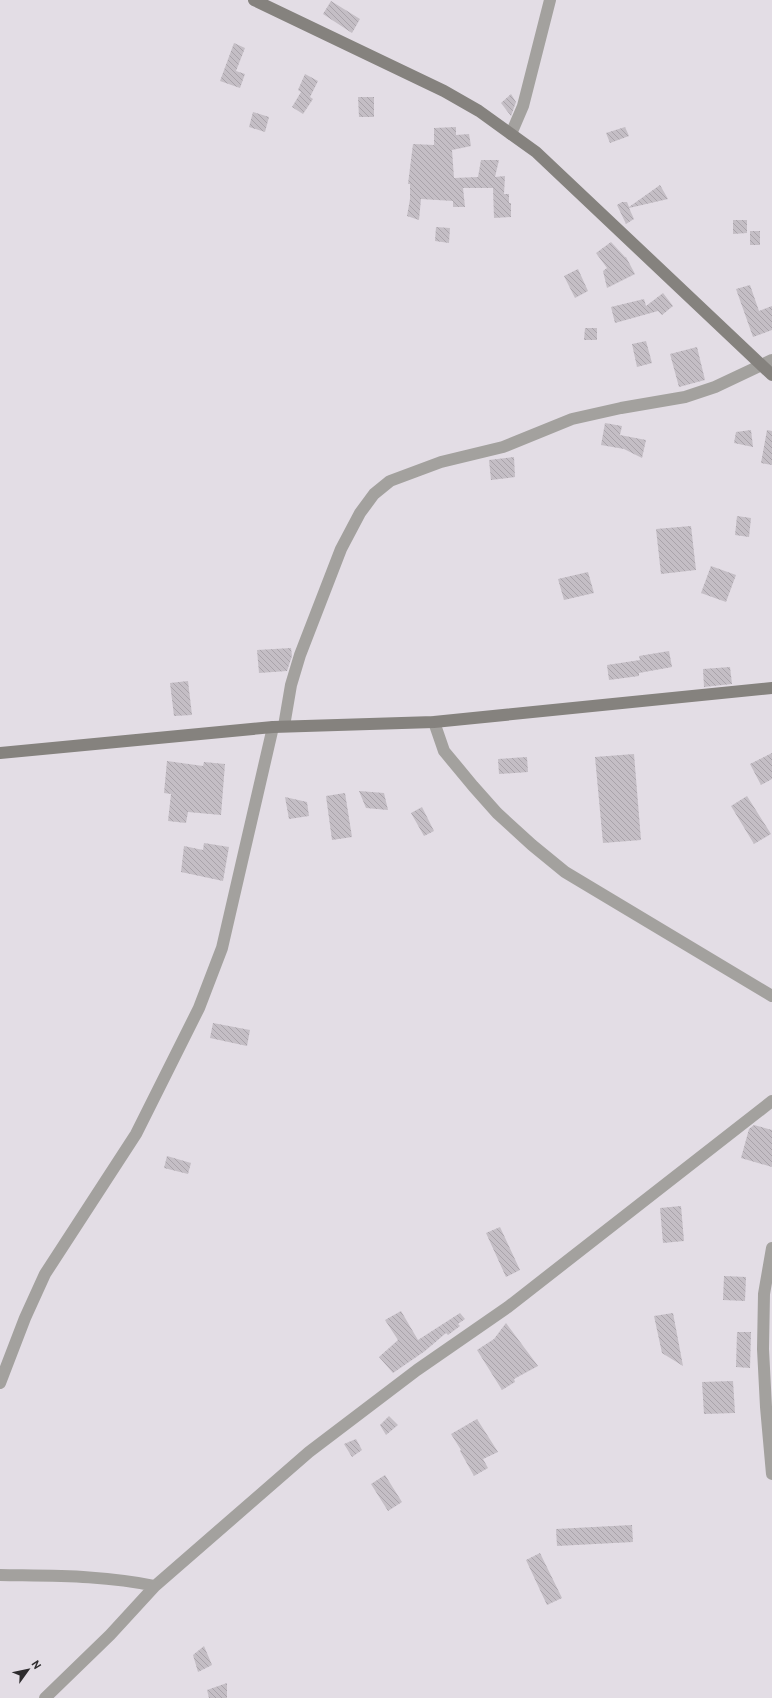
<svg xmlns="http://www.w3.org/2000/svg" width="772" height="1698" font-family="Overpass,sans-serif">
  <defs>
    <pattern id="building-back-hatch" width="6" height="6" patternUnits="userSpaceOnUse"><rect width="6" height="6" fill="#c4bec5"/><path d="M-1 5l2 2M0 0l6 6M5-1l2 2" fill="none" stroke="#a9a3aa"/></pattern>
  </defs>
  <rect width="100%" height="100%" fill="#e3dde5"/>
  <path fill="url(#building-back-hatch)" d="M331 1 360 19 352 33 323 14Z
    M234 43 245 48 236 71 245 74 240 88 220 81Z
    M305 74 318 81 310 97 313 99 303 114 292 107 301 92 298 90Z
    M511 94 516 102 511 116 501 103Z
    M358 97H374V117H359Z
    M253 112 269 117 265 132 249 127Z
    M456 127V135L469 134 471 146 452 150 454 178 478 177 481 160H499L495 177 505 176 504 194H509V203H511V217L494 218 493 188H463L465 207H453V201L421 199 419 220 407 216 410 199V184H408L413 144 434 145V128Z
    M625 127 629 136 610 143 606 133Z
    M660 185 668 199 629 208 634 219 626 224 617 205 622 202H627L629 207Z
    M733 220H747V233L733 234Z
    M436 227 450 228 449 243 435 241Z
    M750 231H760V245H750Z
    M611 242 625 257H626L635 274 607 288 603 271 607 268 596 253Z
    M578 269 588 291 575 298 564 276Z
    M750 285 759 311 772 306V330L753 337 736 289Z
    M663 293 673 306 662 315 658 311 615 323 611 307 644 299 646 306Z
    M585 328H597V340H584Z
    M646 341 652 363 637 367 632 344Z
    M697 347 705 380 679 387 670 354Z
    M605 423 622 426 620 435 646 440 642 458 624 449 601 445Z
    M751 430 753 447 734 443 736 432Z
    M767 430 772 431V465L761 463Z
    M514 457 515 477 491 480 489 460Z
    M737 516 751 518 749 537 735 535Z
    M691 526 696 570 661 574 656 529Z
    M711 566 736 575 726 602 701 593Z
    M588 572 594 593 564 600 558 579Z
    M291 648 292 656 287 671 259 673 257 650Z
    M669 651 672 667 639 673V676L609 680 607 665 640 660 639 656Z
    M730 667 732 684 704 687 703 669Z
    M188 681 192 715 174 716 170 683Z
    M772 753V779L761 785 750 764Z
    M634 754 641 840 603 843 595 757Z
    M527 757 528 772 499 774 498 759Z
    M167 761 203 766 204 762 225 764 221 815 188 812 186 823 168 821 171 794 164 793Z
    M359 791 384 793 388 810 366 808Z
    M345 793 352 837 332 840 326 796Z
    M747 796 771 834 754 844 731 806Z
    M285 797 307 802 309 816 289 819Z
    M422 807 434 831 424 836 411 813Z
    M204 843 229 847 223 881 181 872 184 846 203 850Z
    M213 1023 250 1030 247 1046 210 1038Z
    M754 1125 772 1130V1167L741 1158 749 1129Z
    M167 1156 191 1163 188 1174 164 1168Z
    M681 1206 684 1241 663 1243 660 1208Z
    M500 1227 520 1270 506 1277 486 1233Z
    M724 1276 746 1277 745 1301 723 1300Z
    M401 1311 418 1340 460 1313 465 1319 458 1324 460 1326 448 1335 446 1333 425 1351 393 1373 379 1357 398 1340 385 1320Z
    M673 1313 683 1366 662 1353 654 1316Z
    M506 1323 538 1366 514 1379 515 1382 502 1390 477 1350 494 1339Z
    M737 1332H751L750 1368 736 1367Z
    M733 1381 735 1413 704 1414 702 1382Z
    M389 1416 398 1425 386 1435 380 1425Z
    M477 1419 498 1452 483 1459 488 1468 474 1476 460 1451 461 1450 451 1434Z
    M356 1439 362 1450 352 1457 344 1444Z
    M385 1475 402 1502 388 1511 371 1484Z
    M632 1525 633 1542 557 1546 556 1529Z
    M540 1553 562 1598 547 1605 526 1560Z
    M204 1646 212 1665 198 1672 193 1655Z
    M227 1683V1698H209L207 1690Z"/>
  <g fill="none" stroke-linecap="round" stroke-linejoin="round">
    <path stroke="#a3a19e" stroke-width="12" d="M511 134 523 106 550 0
      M434 722 444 751 473 786 497 813 532 845 565 872 772 996
      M284 726 291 685 300 655 341 549 360 513 374 494 390 481 441 462 503 447 572 419 621 408 685 397 715 387 772 360
      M772 1248 764 1294 763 1349 766 1407 772 1474
      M0 1383 25 1318 45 1274 136 1134 199 1008 222 948 273 727
      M0 1575C52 1576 104 1575 155 1586
      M45 1698 110 1635 155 1586 309 1452 417 1370 508 1307 772 1101"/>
    <path stroke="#85827e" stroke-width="12" d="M254 0 444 91 479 111 536 152 772 375
      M0 753 273 727 434 722 772 688"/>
  </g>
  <g transform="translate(28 1670) rotate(57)" stroke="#e3dde5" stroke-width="3" paint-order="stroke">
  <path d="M0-3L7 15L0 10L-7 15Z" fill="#2d2b2d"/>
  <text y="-6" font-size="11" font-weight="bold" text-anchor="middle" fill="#2d2b2d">N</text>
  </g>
</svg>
